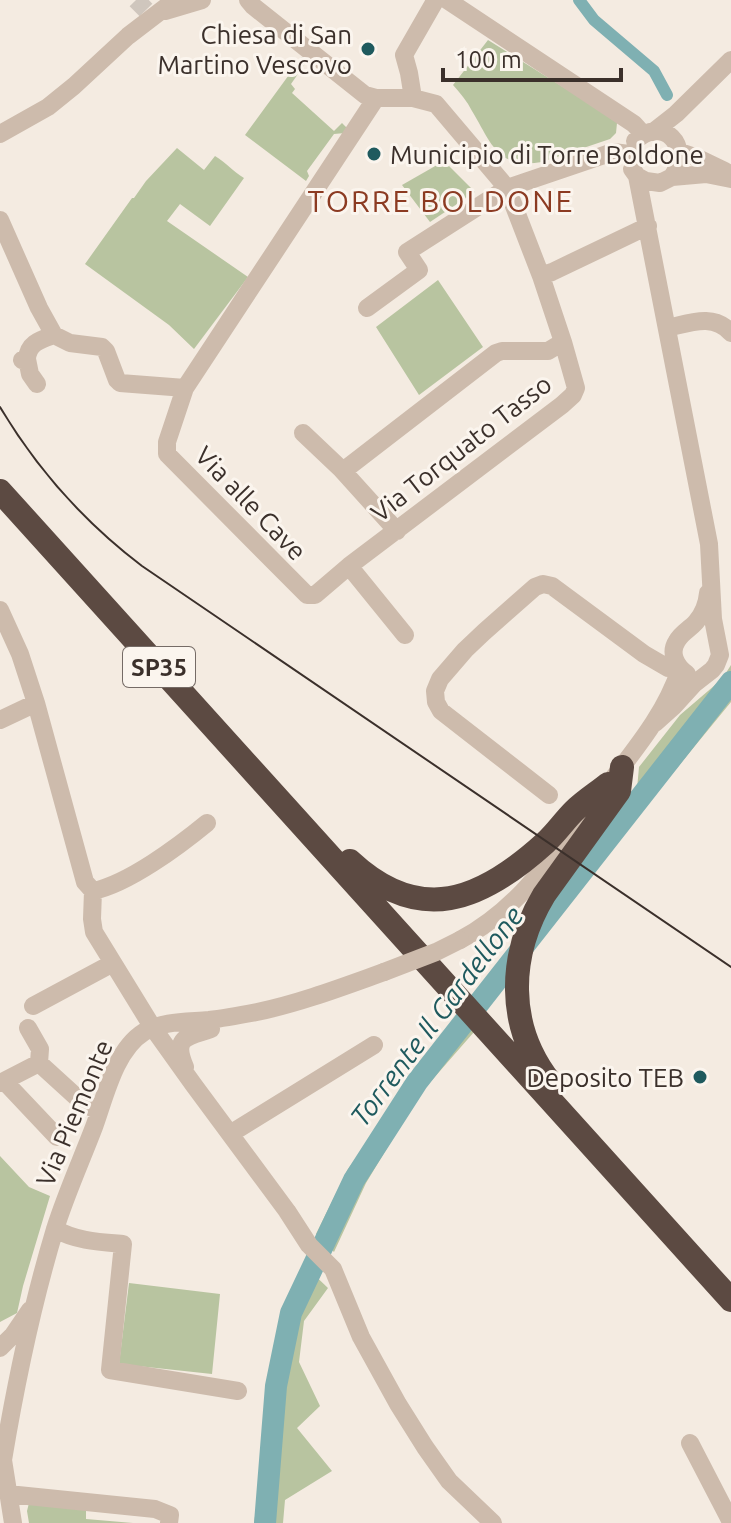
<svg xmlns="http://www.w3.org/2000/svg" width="731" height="1523" font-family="Ubuntu,sans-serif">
  <rect width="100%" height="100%" fill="#f4ebe1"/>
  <path fill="#b8c4a0" d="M488 40 614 119 617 123 616 133 610 139 542 162C497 170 491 142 472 111 467 101 460 93 453 85Z
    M302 57 307 61 291 84 295 89 292 93 334 131 342 123 348 129 345 133 334 134 307 171 309 176 306 181 245 135Z
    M177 148 204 170 215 156C227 163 232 171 244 178L210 226 180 204 167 221 248 277 194 349 169 325 85 264 132 198H134L146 181Z
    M444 161 475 192 430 222 402 185Z
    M438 280 483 347 419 395 376 327Z
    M731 665V702L594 869 583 862 637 789 639 767 680 715 722 679Z
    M459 1017 474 1032 419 1095 366 1183 334 1252 316 1234 348 1169Z
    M0 1156 29 1187 50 1196 23 1286 17 1313 0 1322Z
    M305 1266 328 1288 304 1321 299 1362 320 1406 297 1428 332 1471 285 1500 283 1523H254L283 1329Z
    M129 1283 220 1294 212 1374 119 1364Z
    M29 1503 86 1509V1519L133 1523H29L27 1511Z"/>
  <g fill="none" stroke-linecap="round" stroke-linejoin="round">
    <path stroke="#7fb0b2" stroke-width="12" d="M579 0 594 20 654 71 667 95"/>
    <path stroke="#7fb0b2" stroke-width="22" d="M265 1523 276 1386 291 1313 354 1180 417 1082 731 682"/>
    <path stroke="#cfc6bd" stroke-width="18" stroke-dasharray="18 9" stroke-linecap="butt" d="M136 0 146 10"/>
    <path stroke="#cdbbac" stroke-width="18" d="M447 0 634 124 643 134
      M165 11 202 0
      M413 98 409 73 404 55 435 1
      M653 132 676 114 731 60
      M0 134 48 107 74 86 128 36 175 0
      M635 141C662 115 693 145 672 177
      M680 152 698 158 725 171
      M632 169 637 176 646 181 660 183 672 177 706 174 731 179
      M637 176 709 544 713 619 720 655 716 665 712 670 694 684 674 706 655 723
      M0 220 39 308 54 335 70 343 102 347 106 351 117 380 120 383 185 388 376 98
      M541 276 552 272 648 226
      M367 308 419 270 407 252 507 188 613 152 629 154
      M667 328C690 323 714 313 731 333
      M27 359 30 374 37 384
      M22 360 27 359C28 343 40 340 54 335
      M185 388 167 442V454L307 595H315L349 566 562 405 573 395 576 388 563 342 541 276 507 188 436 104 413 98H376L365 95 253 6 248 0
      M303 433 341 469 397 531
      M343 471 496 353 502 351H548L563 342
      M349 566 405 635
      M0 610 20 654 36 703 85 882 93 891 92 919 94 932 153 1028 193 1084 287 1211 309 1245 333 1269 361 1337 398 1404 425 1447 449 1481 493 1523
      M687 674C676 666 669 653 677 641 681 633 690 629 696 622 703 614 707 604 708 593
      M0 720 36 703
      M614 777C640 743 666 711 680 669
      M549 795 441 711 436 702 435 691 440 679 465 650 484 632 535 587 543 584 552 586 644 654 668 668H678
      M93 891C128 884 179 846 207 823
      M460 940C518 909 549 861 589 810
      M33 1006 113 963
      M28 1028 40 1049 39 1063
      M185 1067C172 1036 188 1037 211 1029
      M4 1081 57 1137
      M0 1083 39 1063 84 1104 99 1111
      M230 1134 374 1045
      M55 1229C76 1241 99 1242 123 1244L110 1370 238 1391
      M0 1348 13 1335 30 1310
      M690 1443 731 1522
      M0 1454 3 1460 13 1523
      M3 1460C16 1382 32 1305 55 1229 66 1194 81 1161 94 1127 105 1097 115 1050 144 1032 162 1021 188 1022 209 1020 225 1018 241 1015 257 1012 300 1003 342 987 384 972
      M8 1494 155 1509 170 1515 169 1523"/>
    <path stroke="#5c4a42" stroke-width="24" d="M0 491 731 1300
      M350 861C420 926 481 901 545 843 556 833 564 821 574 811 584 801 597 793 608 784
      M550 1082C506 1026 508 955 544 895L619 791 622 767"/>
    <path stroke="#3b302b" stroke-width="2" d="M0 407C37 469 84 522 142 566L731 967"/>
    <path stroke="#cdbbac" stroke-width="18" d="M384 972 436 952 460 940"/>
  </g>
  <g fill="#1f5a5e" stroke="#fbf5ee" stroke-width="3">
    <circle cx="368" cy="49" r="8"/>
    <circle cx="374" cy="154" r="8"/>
    <circle cx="700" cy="1077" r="8"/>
  </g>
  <g text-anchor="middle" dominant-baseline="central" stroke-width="6" stroke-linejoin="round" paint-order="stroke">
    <rect fill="#fbf5ee" stroke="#756b66" stroke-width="2" x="123" y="647" width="72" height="40" rx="6"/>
    <g font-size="24" font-weight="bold" fill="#3b302b">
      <text x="159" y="667">SP35</text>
    </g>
    <g font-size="26" fill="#3b302b" stroke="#fbf5ee" text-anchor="end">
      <text x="352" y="34">Chiesa di San<tspan x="352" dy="30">Martino Vescovo</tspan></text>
      <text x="390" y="154" text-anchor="start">Municipio di Torre Boldone</text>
      <text x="684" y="1077">Deposito TEB</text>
    </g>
    <g font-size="26" fill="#3b302b" stroke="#fbf5ee">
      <text transform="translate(461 448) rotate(-38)">Via Torquato Tasso</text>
      <text transform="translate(251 503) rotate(46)">Via alle Cave</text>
      <text transform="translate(74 1113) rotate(-67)">Via Piemonte</text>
    </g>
    <g font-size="28" font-style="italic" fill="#1f5a5e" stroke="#fbf5ee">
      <text transform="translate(436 1016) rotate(-53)">Torrente Il Gardellone</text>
    </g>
    <g font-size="30" letter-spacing="2" fill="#8c3b22" stroke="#fbf5ee">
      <text x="441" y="201">TORRE BOLDONE</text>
    </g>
  </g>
  <path d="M443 68v12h178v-12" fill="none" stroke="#3b302b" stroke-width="4"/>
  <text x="455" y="68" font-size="24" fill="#3b302b" stroke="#fbf5ee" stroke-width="6" paint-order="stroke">100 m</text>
</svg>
